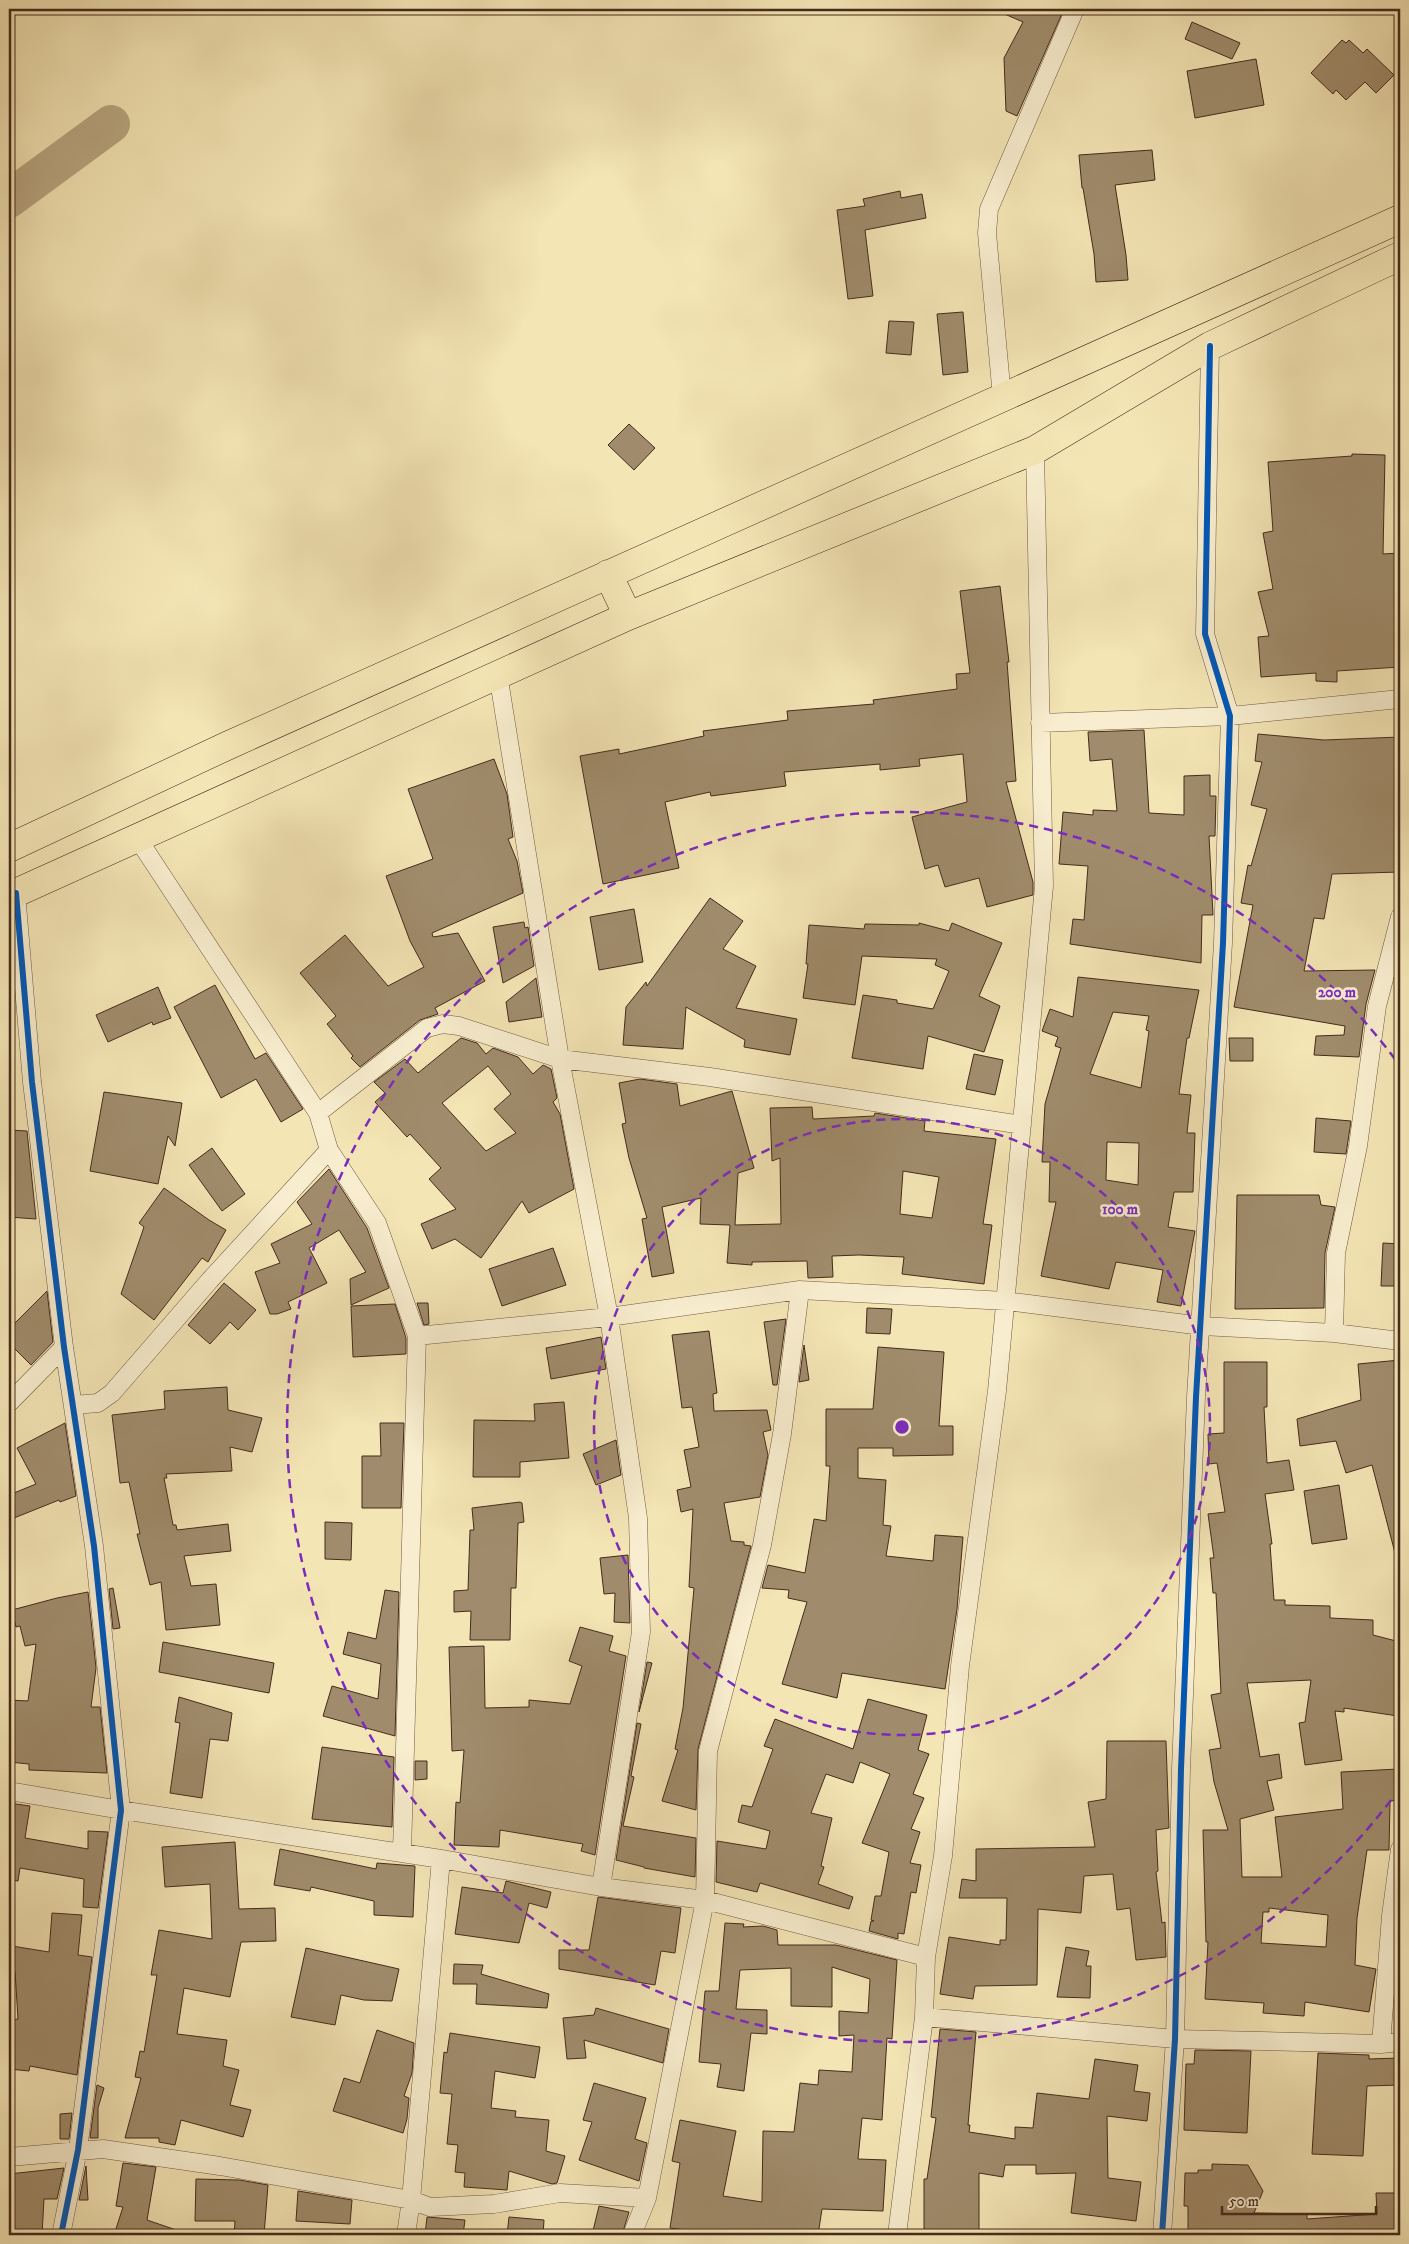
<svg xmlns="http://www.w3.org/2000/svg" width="1409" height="2244" font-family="'IM FELL DW Pica',serif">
  <rect width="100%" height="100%" fill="#f4e5b5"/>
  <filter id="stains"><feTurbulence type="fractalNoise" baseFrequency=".004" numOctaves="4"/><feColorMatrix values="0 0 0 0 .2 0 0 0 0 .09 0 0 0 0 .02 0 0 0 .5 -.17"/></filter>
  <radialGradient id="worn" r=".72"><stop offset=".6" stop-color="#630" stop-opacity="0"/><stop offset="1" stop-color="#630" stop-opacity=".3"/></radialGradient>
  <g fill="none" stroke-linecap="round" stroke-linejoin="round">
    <path stroke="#b8a681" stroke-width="38" d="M9 199 111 124"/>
  </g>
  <path fill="#a08c6c" stroke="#452b1d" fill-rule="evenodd" d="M993 9H1064L1017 116 1006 111 1004 58 1023 22Z
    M1192 22 1240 43 1232 59 1185 39Z
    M1342 40 1346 43 1349 40 1363 53 1367 49 1394 75 1376 93 1365 82 1346 100 1336 90 1333 94 1311 73Z
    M1256 59 1264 105 1195 118 1187 71Z
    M1152 150 1155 180 1115 185 1126 255 1128 280 1096 282 1094 254 1083 188H1082L1079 155Z
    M900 191 901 198 922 194 926 218 865 230 873 296 848 299 837 210 865 206 863 199Z
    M963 312 968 372 943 375 937 314Z
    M889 321 914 322 911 355 886 353Z
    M629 424 655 448 634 470 608 445Z
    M1352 454 1385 455 1383 554 1400 553V667L1337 671V682L1316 681V673L1261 677 1258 637 1269 636 1258 592 1273 589 1263 533 1273 531 1268 462 1352 456Z
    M1000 586 1009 662H1007L1016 781 1006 782 1033 882V895L987 907 979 878 945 887 938 865 925 869 912 817 967 802 963 754 919 759 920 766 880 770V764L784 772 786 786 711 796 710 792 665 802 679 868 603 884 580 756 619 749V754L704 736 703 731 788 720 787 711 874 704 873 700 957 689 956 674 970 673 960 591Z
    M1144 730 1149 813 1184 815V776L1210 775V796H1216L1215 836H1209L1213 915H1202L1201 963 1070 944 1073 919 1084 920 1088 866 1059 864 1063 812 1093 815V810L1117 811 1112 759 1090 761 1088 732Z
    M1258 734 1324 740 1400 737V872L1332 874 1324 919 1314 918 1304 971 1375 970 1366 1004 1359 1057 1314 1055 1316 1036 1344 1035 1345 1026 1234 1007 1253 905 1241 903 1248 865 1251 866 1267 809 1251 805 1262 762 1255 761Z
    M494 759 507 794 513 837 508 839 517 861 523 893 432 933 433 937 458 933 485 981 435 1008 438 1014 420 1020 360 1067 351 1058 353 1056 327 1024 336 1016 300 973 345 935 388 986 424 967 410 941 386 876 433 859 408 789Z
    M710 898 743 921 723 949 756 966 736 1008 797 1019 790 1055 744 1047 745 1040 686 1007 683 1049 623 1045 626 1007 646 982 647 986Z
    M634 909 643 962 599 970 590 917Z
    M524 922 525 928 528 927 534 966 503 983 493 927Z
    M919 923 949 931 952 923 1002 943 979 996 1000 1006 984 1052 928 1036 923 1069 852 1058 863 995 897 1000V1003L933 1009 949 971 935 965 937 959 862 956 855 1005 803 998 808 964H806L809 925 864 929 865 924 919 925Z
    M1078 977 1199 990 1189 1038H1187L1179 1094 1191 1095 1187 1133H1195L1193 1192H1174L1168 1227 1195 1231 1181 1306 1157 1302 1163 1270 1116 1262 1109 1289 1041 1276 1056 1202H1049L1050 1162H1042L1045 1104 1061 1048 1055 1046 1058 1037 1042 1031 1050 1009 1073 1017ZM1113 1012 1149 1016 1146 1030 1149 1031 1141 1088 1090 1074ZM1107 1142 1139 1143 1138 1185 1106 1180Z
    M536 978 542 1017 509 1022 506 1002Z
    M215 985 255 1059 266 1053 303 1109 281 1122 256 1079 221 1098 174 1007Z
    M158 987 171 1018 153 1025 152 1022 108 1042 96 1015Z
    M461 1038 477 1043 486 1054 493 1048 518 1057 533 1074 543 1065 551 1069 557 1098 553 1102 560 1114 574 1189 529 1213 522 1201 481 1258 455 1239 432 1249 421 1224 456 1209 429 1179 441 1168 410 1134 407 1137 375 1102 385 1093 374 1082 405 1059 418 1073ZM488 1066 511 1094 494 1109 516 1133 486 1151 442 1103Z
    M1229 1038H1253V1061H1230Z
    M974 1054 1003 1060 995 1095 966 1089Z
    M640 1079 677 1084 680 1106 732 1091 754 1168 738 1173 735 1225 781 1224 780 1158 772 1161 770 1108 812 1107 813 1119 874 1116 875 1113 925 1121 924 1131 996 1139 983 1224 992 1225 984 1284 902 1274 904 1257 859 1255 832 1256 833 1277 808 1278 807 1261 752 1262V1265L727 1263 730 1225 700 1224 701 1198 662 1207 674 1273 652 1277 642 1219 647 1218 629 1158 622 1124 626 1123 619 1083ZM903 1171 939 1177 932 1218 900 1214Z
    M104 1092 182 1103 175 1146 168 1136 158 1184 90 1171Z
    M1316 1118 1351 1121 1346 1154 1314 1152Z
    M9 1130 27 1131 36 1219 9 1217Z
    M212 1148 245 1194 222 1211 189 1165Z
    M329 1169 367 1228 389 1288 351 1305 350 1279 366 1272 339 1230 309 1248 327 1283 288 1302 291 1309 277 1314H270L255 1272 280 1263 271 1244 312 1224 297 1202Z
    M164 1188 209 1220 226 1230 208 1262 202 1258 154 1320 121 1294 144 1227 139 1223Z
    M1237 1195H1319L1321 1205 1335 1207 1325 1253 1324 1308 1235 1309Z
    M1383 1243 1400 1244V1286H1381Z
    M553 1248 566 1285 502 1306 489 1269Z
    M224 1283 256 1310 238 1330 230 1322 210 1344 188 1325Z
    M47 1291 53 1342 31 1365 9 1343V1329Z
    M417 1303H428L429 1324 424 1325Z
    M395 1304 406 1338V1354L353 1357 351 1306Z
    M867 1308 892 1309 890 1334 866 1333Z
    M786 1319 777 1385H773L764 1322Z
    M709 1331 717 1393 713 1394 714 1411 767 1410 771 1430 763 1432 768 1455 760 1497 724 1503 731 1541 744 1542V1545L751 1546 698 1749 696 1810 662 1801 678 1750 675 1749 683 1708 694 1588 689 1587 693 1509 681 1512 677 1490 691 1487 684 1450 699 1447 692 1407 682 1408 672 1335Z
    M601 1337 606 1369 551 1379 546 1348Z
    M804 1345 809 1380 799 1382Z
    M878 1347 944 1352 939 1426H953V1455L893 1456V1448H858V1478L886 1480 883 1525 891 1526 886 1556 933 1561 935 1535 963 1537 957 1609 945 1689 842 1673 837 1698 782 1684 807 1602 788 1598 789 1590 762 1588 768 1565 805 1573 814 1519 826 1521 830 1466H826V1409H873Z
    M1400 1360V1552L1395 1553 1372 1465 1346 1473 1336 1441 1300 1446 1297 1419 1361 1400 1358 1364Z
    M1224 1362H1267V1407H1264L1267 1463 1289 1460 1294 1490 1265 1494 1272 1544H1270L1274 1600H1285V1605L1330 1606V1618L1373 1620V1635L1400 1642V1701L1398 1716 1344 1708V1712L1335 1711 1342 1760 1305 1765 1299 1723 1305 1722 1311 1680 1247 1683 1260 1757 1279 1754 1282 1778 1267 1781 1274 1810 1240 1819 1242 1877H1282L1275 1817 1343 1809 1341 1772 1398 1769 1399 1800 1390 1801 1389 1850H1367L1357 1918 1355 1965 1376 1969 1369 2012 1305 2002 1304 2016 1263 2013 1264 2003 1205 1999 1208 1942H1206L1203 1830H1228L1214 1782 1209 1750 1221 1748 1211 1695 1221 1693 1216 1593H1213L1210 1558H1214L1208 1514 1225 1512 1217 1463 1209 1464 1208 1434 1224 1433ZM1269 1908 1328 1915 1326 1947 1261 1943 1263 1912H1269Z
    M227 1387 228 1410 262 1418 252 1452 230 1447 232 1471 166 1474 167 1478H164L173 1525H176L177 1530 228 1524 231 1551 184 1556 191 1586 216 1584 220 1625 166 1630 161 1582 150 1585 137 1534H140L129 1482 120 1483 112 1415 165 1409 164 1391Z
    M564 1402 569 1458 520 1462V1477H473L474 1420 535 1421 534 1404Z
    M65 1423 76 1496 60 1502 59 1500 9 1520V1495L36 1484 17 1448Z
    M380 1423H404L401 1508H362V1456H381Z
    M616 1440 621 1475 596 1485 583 1454Z
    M1339 1485 1347 1539 1312 1544 1304 1491Z
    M520 1502 522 1503 524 1522 518 1523 516 1588H511L510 1640H470L471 1611 454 1612V1591L468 1590 470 1530H474L472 1508Z
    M325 1522 352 1523 351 1560 325 1559Z
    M628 1555 630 1623 614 1622 615 1593 604 1594 600 1558Z
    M113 1588 120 1628 113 1629 109 1589Z
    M385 1590 399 1592 395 1736 323 1716 332 1686 378 1699 381 1664 343 1654 348 1632 376 1639Z
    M88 1592 96 1668 91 1707H100L107 1773 29 1770V1764L9 1762V1700L28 1701 36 1644 25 1646 20 1626 16 1627 12 1610 57 1598Z
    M580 1627 613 1636 609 1651 626 1656 595 1855 581 1851 583 1844 500 1830 499 1847 454 1845 456 1802 460 1803 464 1750 452 1751 449 1647 484 1646 485 1708 529 1707V1700L570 1704 582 1666 569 1661Z
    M163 1642 274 1663 269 1693 159 1672Z
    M647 1662 652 1663 639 1712Z
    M179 1697 232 1713 228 1741 210 1739 202 1798 170 1793 180 1723 175 1722Z
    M868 1699 927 1715 918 1750 929 1754 913 1794 924 1798 911 1829 920 1832 910 1863 921 1865 916 1893 911 1892 904 1934 898 1933V1939L869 1931 871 1921H874L871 1920 875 1896H881L889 1852 862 1843 890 1774 860 1762 853 1783 826 1774 811 1813 832 1818 821 1866 824 1867 818 1884 853 1897 849 1909 760 1883 757 1892 716 1882 717 1841 766 1849 770 1831 738 1822 742 1805 752 1807 773 1749 764 1746 775 1719 853 1749Z
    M637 1723 641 1724 631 1776 634 1777 623 1826 696 1838 695 1877 644 1868V1867L616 1860Z
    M1107 1741H1166L1169 1828 1156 1830 1158 1871 1156 1872 1162 1923 1165 1922 1166 1957 1136 1960 1130 1908 1117 1910 1113 1874 1084 1876 1081 1913 1038 1909 1037 1985 975 1986 973 1999 940 1994 949 1937 1000 1945V1940H1006L1007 1898H959L962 1879 976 1881V1849L1095 1847 1088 1802 1106 1799Z
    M322 1747 394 1757 392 1827 312 1819Z
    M415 1761H427V1779L415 1780Z
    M9 1803 30 1806 25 1838 88 1849V1831L108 1832 98 1908 83 1907 84 1879 20 1868 18 1881 9 1880Z
    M235 1842 239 1909 275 1908 276 1941 241 1942 230 1997 184 1988 177 2034 227 2040 223 2066 239 2070 230 2105 251 2110 243 2137 181 2120 175 2145 159 2142V2138H125L141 2078 135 2077 140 2051 144 2052 157 1975H151L159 1930 212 1939 210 1884 165 1887 162 1847Z
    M280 1849 376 1869 377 1863 415 1866 413 1917 374 1915V1901L311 1887 310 1891 274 1885Z
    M506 1881 551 1892 547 1908 529 1903 519 1943 455 1934 462 1887 503 1893Z
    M598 1897 681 1908 675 1953 661 1951 655 1985 559 1969V1950H589Z
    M52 1913 82 1915 78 1955 92 1957 77 2075 30 2066 29 2071 9 2069V2020L18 2019 15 1971 9 1970 12 1946 49 1952Z
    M725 1923 744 1924 743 1927 763 1926 777 1930 778 1945H836L897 1960 892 2039 887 2038 882 2120 862 2118 858 2159 886 2160 883 2211 822 2209 818 2235H723L670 2228 680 2163 672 2161 680 2120 736 2131 723 2196 762 2202 763 2131 794 2132 800 2083 818 2085 819 2070 852 2072 854 2035 839 2036V2011L868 2013 870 1979 832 1967V2007L791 2006V1968L740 1970 736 2009 767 2010V2034L751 2033 744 2091 717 2087 721 2064 699 2062 705 1991H719Z
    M1066 1947 1089 1951 1086 1966H1091L1090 1998 1057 1997Z
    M306 1948 399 1969 392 2001 364 2000 341 1995 335 2025 291 2017Z
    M454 1964 483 1965 481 1974 549 1994 547 2008 476 2004 477 1984H453Z
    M596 2008 669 2029 663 2063 584 2040 586 2058 567 2059 563 2018 594 2015Z
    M940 2029 976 2032 968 2125H970L969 2132 1015 2139V2127L1033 2128 1037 2093 1089 2099 1095 2059 1138 2065 1134 2091 1150 2093 1147 2121 1107 2116 1108 2178 1141 2182 1136 2221 1071 2213 1076 2173 1036 2174V2165H1005L1003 2177 979 2173V2235H924V2179H927L936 2118 931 2117Z
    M377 2030 414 2043 412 2073 404 2096 409 2098 407 2119 403 2133 333 2111 344 2078 360 2083Z
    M450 2033 540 2047 535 2078 495 2071 491 2108 516 2111 515 2117 549 2120 546 2151 565 2156 557 2183 552 2184 509 2171 507 2190 464 2187 465 2173 455 2172 458 2145 447 2144 452 2094 440 2093 444 2052 447 2053Z
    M1195 2050 1251 2051 1247 2133 1184 2130 1186 2064H1194Z
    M1318 2053 1369 2055V2059L1400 2058V2085L1367 2086 1363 2156 1312 2154Z
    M594 2083 646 2098 635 2139 647 2143 639 2181 579 2160 592 2122 583 2120Z
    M97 2085 104 2088 98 2108V2138H90Z
    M60 2114 72 2113 69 2139H60Z
    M123 2163 156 2167 147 2220 185 2233V2235H114L123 2207 116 2206Z
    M1212 2164 1248 2165 1263 2191 1254 2213 1307 2214V2219L1377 2214 1376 2193H1400V2235H1188V2206H1184L1185 2173H1198V2170H1212Z
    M86 2166 88 2200H79Z
    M64 2168 57 2199H44L42 2235 9 2234V2174Z
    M196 2179 239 2180 268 2185 264 2235H234L235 2221H195Z
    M298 2191 352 2200 350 2224 296 2221Z
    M599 2206 629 2212 622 2235H592Z
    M427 2217 465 2220 463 2235H425Z
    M509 2217 544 2220 543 2235H507Z"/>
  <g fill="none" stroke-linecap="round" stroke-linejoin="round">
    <defs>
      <path id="minor" d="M1002 397 987 233 989 209 1075 9
        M498 674 560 1059 609 1317 638 1518 641 1632 601 1887
        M1040 723 1230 716 1400 699
        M138 839 318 1113 329 1150 377 1223 417 1336 402 1852
        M16 893 32 1082 64 1347 94 1546 121 1810 78 2150 61 2235
        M318 1113 427 1028 443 1024 459 1026 560 1059 710 1077 1022 1125
        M1334 1333 1336 1253 1358 1146 1377 1006 1400 917
        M417 1336 609 1317 800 1290 1006 1301 1202 1326 1334 1333 1400 1341
        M9 1403 64 1347
        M74 1405 98 1403 112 1393 210 1280 329 1150
        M9 1791 121 1810 441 1859 601 1887 705 1900 926 1957
        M924 2017 1175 2039 1381 2044 1400 2042
        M1381 2044 1391 1916 1400 1849
        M9 2157 103 2149 220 2166 411 2200 430 2207 494 2204 560 2193 647 2198
        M406 2235 411 2200 441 1859
        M632 2235 647 2198 705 1900 708 1751 762 1545 782 1434 800 1290
        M897 2235 924 2017 926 1957 943 1856 960 1666 997 1391 1044 886 1035 450
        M1162 2235 1175 2039 1181 1769 1196 1397 1223 943 1230 716 1205 634 1210 346"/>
      <path id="trunk" d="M608 574 628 616
        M9 848 229 745 1400 219
        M9 896 628 616 1035 450 1210 346 1400 256"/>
    </defs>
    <use href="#minor" stroke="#715a43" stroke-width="19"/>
    <use href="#trunk" stroke="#452b1d" stroke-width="29"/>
    <use href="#minor" stroke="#f8eecf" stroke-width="18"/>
    <use href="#trunk" stroke="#f4e5b5" stroke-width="28"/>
    <defs>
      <path id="cycleway" d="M16 893 32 1082 64 1347 94 1546 121 1810 78 2150 61 2235
        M1162 2235 1175 2039 1181 1769 1196 1397 1223 943 1230 716 1205 634 1210 346"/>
    </defs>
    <use href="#cycleway" stroke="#f8eecf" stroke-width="9"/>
    <use href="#cycleway" stroke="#0057b8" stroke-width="6"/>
  </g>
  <g fill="none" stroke="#7b2cbf" stroke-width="2.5" stroke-dasharray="9 6">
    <circle cx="902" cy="1427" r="308"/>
    <path d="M1400 1788A615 615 0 1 1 1400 1066"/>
  </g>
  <circle cx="902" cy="1427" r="8" fill="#7b2cbf" stroke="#f8eecf" stroke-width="2.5"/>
  <g font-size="15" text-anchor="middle" font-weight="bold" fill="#7b2cbf" stroke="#f8eecf" stroke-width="5" stroke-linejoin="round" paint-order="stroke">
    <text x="1337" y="997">200 m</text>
    <text x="1120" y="1214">100 m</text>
  </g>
  <rect width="1409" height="2244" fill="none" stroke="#f4e5b5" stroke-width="30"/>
  <rect x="10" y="10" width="1389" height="2224" fill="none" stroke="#452b1d" stroke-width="2.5"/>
  <rect x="15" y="15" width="1379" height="2214" fill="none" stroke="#452b1d"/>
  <path d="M1222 2206v8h154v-8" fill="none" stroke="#452b1d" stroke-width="2.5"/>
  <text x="1229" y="2206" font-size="15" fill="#452b1d" stroke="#f8eecf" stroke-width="4" paint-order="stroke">50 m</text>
  <rect width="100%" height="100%" filter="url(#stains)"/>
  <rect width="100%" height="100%" fill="url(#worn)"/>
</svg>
